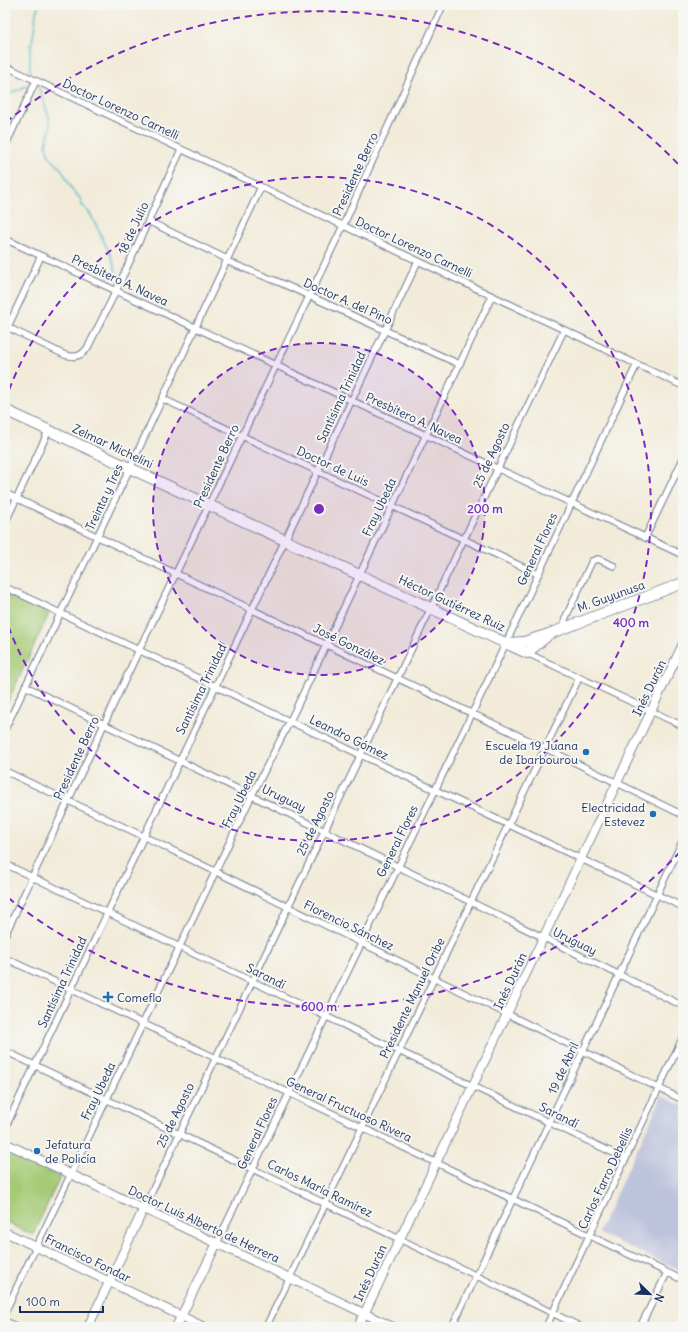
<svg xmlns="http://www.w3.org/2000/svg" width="688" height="1332" font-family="Delius,sans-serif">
  <rect width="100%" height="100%" fill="#f6f6f2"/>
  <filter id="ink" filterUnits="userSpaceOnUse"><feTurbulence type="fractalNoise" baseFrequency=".025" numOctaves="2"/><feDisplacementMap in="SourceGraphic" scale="8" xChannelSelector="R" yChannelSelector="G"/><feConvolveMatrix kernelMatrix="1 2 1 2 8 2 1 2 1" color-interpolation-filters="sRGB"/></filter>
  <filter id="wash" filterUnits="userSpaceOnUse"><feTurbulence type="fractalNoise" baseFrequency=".012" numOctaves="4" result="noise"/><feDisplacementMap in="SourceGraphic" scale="16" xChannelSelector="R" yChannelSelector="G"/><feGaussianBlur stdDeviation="0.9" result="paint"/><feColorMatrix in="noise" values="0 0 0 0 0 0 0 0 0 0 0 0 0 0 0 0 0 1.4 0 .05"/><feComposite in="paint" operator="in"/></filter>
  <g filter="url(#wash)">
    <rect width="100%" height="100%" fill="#f2ebd9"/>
    <path fill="#bec3dd" d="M662 1096 683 1106V1272L598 1233Z"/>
    <path fill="#a4ca74" stroke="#607c69" d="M5 593 49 614 5 708Z
      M6 1152 60 1177 33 1235 5 1222Z"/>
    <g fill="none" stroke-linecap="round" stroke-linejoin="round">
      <path stroke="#4cb6c9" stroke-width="1.5" d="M30 72V53L34 31 36 12 39 5
        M39 88 49 117 50 129 46 145 49 156 62 170 73 191 80 198 82 205 91 215 111 256 117 275
        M5 96 31 84"/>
    </g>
  </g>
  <g filter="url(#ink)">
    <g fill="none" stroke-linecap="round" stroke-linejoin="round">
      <defs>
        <path id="street" d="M5 66 683 386
          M5 146 36 81
          M148 221 227 259
          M5 239 683 555
          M226 261 281 283 459 364
          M5 326 65 355C76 358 82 356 88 347L116 291 181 150
          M5 333 41 256
          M163 399 538 574
          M5 493 545 748 683 815
          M5 523 49 430
          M645 538 683 459
          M5 587 683 907
          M564 627 565 619 592 561 598 559 614 566
          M527 653 683 726
          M25 686 471 902 683 1006
          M5 729 130 468 261 187
          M5 771 143 836 683 1100
          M5 864 626 1159
          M5 935 139 650 343 226 443 5
          M5 958 683 1280
          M5 1051 477 1276 581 1327
          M5 1128 418 261
          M144 1208 564 330
          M217 1243 506 643 637 364
          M5 1312 252 795 290 721 492 296
          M5 1321 17 1327
          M266 1327 579 678
          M452 1327 683 840
          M546 1327 683 1037
          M640 1327 667 1273"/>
        <path id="secondary" d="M5 1143 393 1327
          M5 1232 204 1327
          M88 1327 144 1208
          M176 1327 217 1243
          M358 1327 683 644"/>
        <path id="highway" d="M5 410 527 653
          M510 643 524 642 549 634 683 583
          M527 653 546 637"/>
      </defs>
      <use href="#street" stroke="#868d9c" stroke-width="8"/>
      <use href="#secondary" stroke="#868d9c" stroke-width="10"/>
      <use href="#highway" stroke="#868d9c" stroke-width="12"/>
      <use href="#street" stroke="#fff" stroke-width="5.5"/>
      <use href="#secondary" stroke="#fff" stroke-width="8"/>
      <use href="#highway" stroke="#fff" stroke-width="10"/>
    </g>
  </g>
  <circle cx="319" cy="509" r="166" fill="#7b2cbf" fill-opacity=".12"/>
  <g fill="none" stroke="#7b2cbf" stroke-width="2" stroke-dasharray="7 5">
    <circle cx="319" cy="509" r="166"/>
    <path d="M5 401A332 332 0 1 1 5 617"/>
    <path d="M680 852A498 498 0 0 1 6 896M6 122A498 498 0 0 1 680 166"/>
  </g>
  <g fill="#1f6fb2" stroke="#f6f6f2" stroke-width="1.5">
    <circle cx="586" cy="752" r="4"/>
    <circle cx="653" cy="814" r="4"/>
    <path d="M106 991h4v4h4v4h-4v4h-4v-4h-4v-4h4z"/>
    <circle cx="37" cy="1151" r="4"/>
  </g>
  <g text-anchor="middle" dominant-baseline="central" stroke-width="4" stroke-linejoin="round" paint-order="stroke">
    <g font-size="12" fill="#1b2f5e" stroke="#f6f6f2">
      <text transform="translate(121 109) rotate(25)">Doctor Lorenzo Carnelli</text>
      <text transform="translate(355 174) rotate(-65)">Presidente Berro</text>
      <text transform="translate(133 228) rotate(-65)">18 de Julio</text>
      <text transform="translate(414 247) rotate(25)">Doctor Lorenzo Carnelli</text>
      <text transform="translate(120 280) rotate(25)">Presbítero A. Navea</text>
      <text transform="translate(348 301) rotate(24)">Doctor A. del Pino</text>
      <text transform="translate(341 397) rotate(-65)">Santísima Trinidad</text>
      <text transform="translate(414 418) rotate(25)">Presbítero A. Navea</text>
      <text transform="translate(113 446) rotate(25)">Zelmar Michelini</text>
      <text transform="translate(491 455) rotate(-65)">25 de Agosto</text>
      <text transform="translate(216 466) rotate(-65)">Presidente Berro</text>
      <text transform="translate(333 466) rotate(25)">Doctor de Luis</text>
      <text transform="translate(104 497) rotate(-65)">Treinta y Tres</text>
      <text transform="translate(379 507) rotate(-65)">Fray Ubeda</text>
      <text transform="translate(537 549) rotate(-65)">General Flores</text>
      <text transform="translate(611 596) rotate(-20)">M. Guyunusa</text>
      <text transform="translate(452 603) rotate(25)">Héctor Gutiérrez Ruiz</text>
      <text transform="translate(349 644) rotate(26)">José González</text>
      <text transform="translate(649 688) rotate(-64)">Inés Durán</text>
      <text transform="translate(201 689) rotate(-64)">Santísima Trinidad</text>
      <text transform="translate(349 737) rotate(26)">Leandro Gómez</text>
      <text transform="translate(76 758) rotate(-65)">Presidente Berro</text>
      <text transform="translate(284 798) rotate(26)">Uruguay</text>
      <text transform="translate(239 799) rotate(-64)">Fray Ubeda</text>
      <text transform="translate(315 823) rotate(-64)">25 de Agosto</text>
      <text transform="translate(397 841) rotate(-64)">General Flores</text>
      <text transform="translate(349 925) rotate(26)">Florencio Sánchez</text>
      <text transform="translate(575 941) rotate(26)">Uruguay</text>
      <text transform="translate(266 976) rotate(26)">Sarandí</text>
      <text transform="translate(510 981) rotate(-65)">Inés Durán</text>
      <text transform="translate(62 982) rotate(-65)">Santísima Trinidad</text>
      <text transform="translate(412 998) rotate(-64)">Presidente Manuel Oribe</text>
      <text transform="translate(563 1068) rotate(-65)">19 de Abril</text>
      <text transform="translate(98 1091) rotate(-64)">Fray Ubeda</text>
      <text transform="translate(349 1109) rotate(25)">General Fructuoso Rivera</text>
      <text transform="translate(175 1115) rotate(-64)">25 de Agosto</text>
      <text transform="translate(559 1115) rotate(26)">Sarandí</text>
      <text transform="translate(257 1133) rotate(-65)">General Flores</text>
      <text transform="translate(605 1178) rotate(-65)">Carlos Farro Debellis</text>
      <text transform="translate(320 1188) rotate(26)">Carlos María Ramírez</text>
      <text transform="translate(204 1224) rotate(25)">Doctor Luis Alberto de Herrera</text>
      <text transform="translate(88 1258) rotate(26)">Francisco Fondar</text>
      <text transform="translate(370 1273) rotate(-65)">Inés Durán</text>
    </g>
    <g font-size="12" fill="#1b2f5e" stroke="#f6f6f2" text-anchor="end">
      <text x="578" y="745">Escuela 19 Juana<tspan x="578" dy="14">de Ibarbourou</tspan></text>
      <text x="645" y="807">Electricidad<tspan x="645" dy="14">Estevez</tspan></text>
      <text x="117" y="997" text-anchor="start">Comeflo</text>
      <text x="45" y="1144" text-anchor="start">Jefatura<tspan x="45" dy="14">de Policía</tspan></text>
    </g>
  </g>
  <circle cx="319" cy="509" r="6" fill="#7b2cbf" stroke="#f6f6f2" stroke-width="2"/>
  <g font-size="12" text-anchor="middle" font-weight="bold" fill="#7b2cbf" stroke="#f6f6f2" stroke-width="4" stroke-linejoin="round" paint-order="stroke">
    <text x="485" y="513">200 m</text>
    <text x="631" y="627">400 m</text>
    <text x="319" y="1011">600 m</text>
  </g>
  <rect width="688" height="1332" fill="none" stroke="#f6f6f2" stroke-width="20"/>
  <g transform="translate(650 1294) rotate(113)" stroke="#f6f6f2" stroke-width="3" paint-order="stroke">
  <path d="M0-3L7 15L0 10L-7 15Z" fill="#1b2f5e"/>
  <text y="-6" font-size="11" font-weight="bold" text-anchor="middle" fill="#1b2f5e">N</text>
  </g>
  <path d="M20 1306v6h83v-6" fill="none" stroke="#1b2f5e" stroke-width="2"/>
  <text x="26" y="1306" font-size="12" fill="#1b2f5e" stroke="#f6f6f2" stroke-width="3" paint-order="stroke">100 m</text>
</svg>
